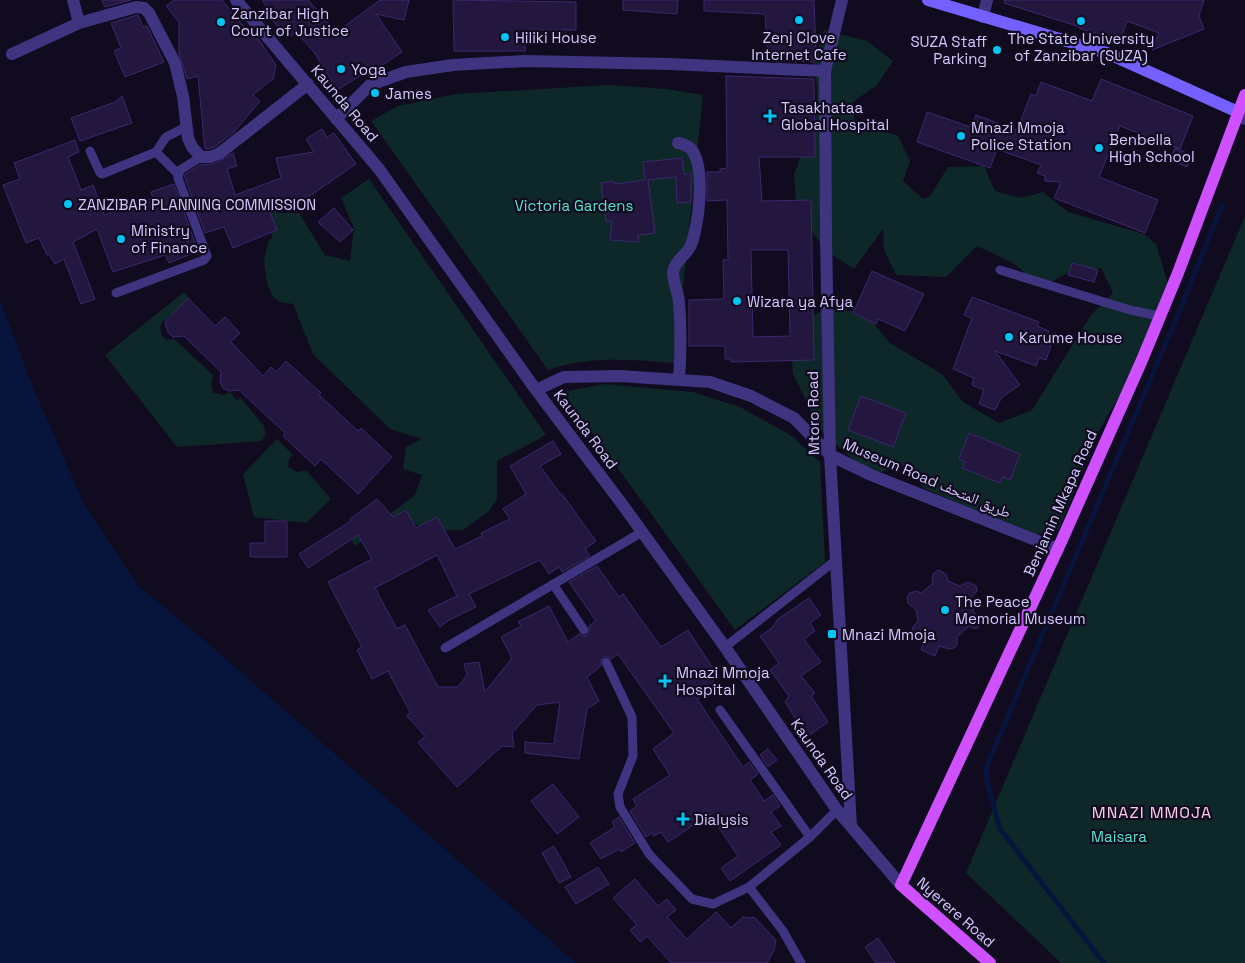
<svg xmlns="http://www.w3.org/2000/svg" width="1245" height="963" font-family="'Space Grotesk','Noto Naskh Arabic',sans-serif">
  <rect width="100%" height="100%" fill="#110b1f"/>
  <path fill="#0e2729" d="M824 30 867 41 893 61 877 85 853 102 854 122 898 136 910 161 903 181 923 199 930 196 948 167 984 166 995 191 1021 198 1043 192 1068 212 1144 234 1156 244 1169 287 1122 392 1098 432 1059 529 1033 535 923 488 910 463 871 475 821 431 793 374 790 329 825 309 864 312 890 343 942 374 963 402 999 423 1032 410 1091 315 1113 293 1101 268 1073 270 1042 287 1013 263 977 246 946 277 896 275 884 250 883 229 854 269 826 251 811 230 796 200 794 175 817 113V88L814 61Z
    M609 85 667 89 703 95 675 363C632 360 590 355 548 370L371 121 398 106 456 94Z
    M369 179 546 435 497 461V499L489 511 463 530H429L408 521 378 529 355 546 350 537 372 511 391 513 415 495 422 475 403 469 406 447 422 439 390 429 313 354 293 304 280 302 273 297 267 284 264 260 269 240 273 238 269 227 264 202 278 213H299L325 255 350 261 354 228 341 198Z
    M1245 216V963H1061L966 873Z
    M184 292 191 300 162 322 160 327 162 336 167 340 174 339 214 376 211 381 213 393 224 395 230 392 237 401 240 397 264 426 266 433 262 441 177 447 105 355Z
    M603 384 693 392 740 407 792 436 820 462 825 562 735 630 563 392Z
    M277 439 293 455 289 459 288 466 297 472 306 470 331 499 306 523 254 517 243 474Z"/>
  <path fill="#07153c" d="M0 300 34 390 84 504 138 586 198 635 576 963H0Z"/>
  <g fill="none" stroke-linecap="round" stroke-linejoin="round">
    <path stroke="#07153c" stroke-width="5" d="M1104 963 1000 829 987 782 986 768 1182 305 1222 205"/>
  </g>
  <path fill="#231740" stroke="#3c286d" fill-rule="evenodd" d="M102 0H131L105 7Z
    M174 0H222L247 31 250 30 259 40 276 65 273 80H271L253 95 260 101 234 132 216 146 209 149H205L198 76 187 79 179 54V22L166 6Z
    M262 0H308L337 32 380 0H409L404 20 376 14 402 52 370 73 368 71 337 90 314 52 296 32 288 38 271 19 274 17Z
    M453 0 576 2V30H528V39H525V51H454Z
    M623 0H678L677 14 623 10Z
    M704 0H814L816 53H814V62L768 60 765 14 704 11Z
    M1004 0H1204L1199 16 1204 29 1152 50 1159 33 1127 21 1120 41 1079 28 1080 27 1004 3Z
    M137 15H138L143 27 147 26 164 62 125 77 114 51 121 48 111 23Z
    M726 76 814 79 815 157H759L762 201 811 200 814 360 731 362V359H725V346H689V300L724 299 723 260H728L727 200 707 201V172H720V169L727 168ZM751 250H788L790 336 753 337Z
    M1101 79 1193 116 1180 149 1120 126 1099 177 1158 200 1145 233 1054 198 1061 182 1045 181V176L1037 173 1041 165 997 149 990 168 917 142 927 112 971 127 976 115 1017 130 1031 94 1036 96 1041 82 1092 101Z
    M122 96 132 123 80 141 71 118 115 102Z
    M322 129 327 137 334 133 356 164 311 195 269 210 277 230 233 248 224 227 205 233 185 178V174L200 165 214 164 233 153 237 166 227 169 235 195 281 178 276 158 314 152 306 139Z
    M75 140 79 152 68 157 81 190 93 185 104 215 153 198 151 192 174 184 198 251 169 263 165 255 113 272 97 229 73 242 95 299 81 304 64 259 55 264 49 254 47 255 39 238 26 243 3 185 20 179 14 163Z
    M1175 148 1192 155 1187 167 1170 160Z
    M682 158 684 174H691V202L677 203 676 177 648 180 655 233 638 235V242L610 240 612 221H606L601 183 614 181 615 184 645 180 643 162Z
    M334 208 353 230 340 242 318 222Z
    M1072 263 1098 270 1094 282 1068 275Z
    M872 271 924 294 905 331 878 319 876 324 853 313Z
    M972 297 1039 322 1037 326 1049 331 1048 334 1054 337 1046 360 1039 358 1036 366 995 351 1020 385 1002 397 995 410 979 404 984 390 972 385 974 378 953 369 972 318 964 315Z
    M188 298 215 326 225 317 240 333 231 342 263 376 271 367 276 372 286 361 321 393 319 395 358 431 361 428 392 457 358 494 321 459 315 466 283 436 285 433 239 390 229 391 223 388 220 381 221 372 184 336 173 337 168 332 165 322Z
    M861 396 906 413 893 447 848 430Z
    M969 433 1020 454 1010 480 1003 477 1000 483 962 468 965 462 959 459Z
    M553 441 561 454 540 466 561 495 562 494 596 541 585 549 590 556 562 572 559 567 549 574 540 560 469 594 476 607 449 620 440 627 428 610 457 596 437 555 375 588 397 629 405 625 438 687H458L467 675 464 664 479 662 485 692 512 658 501 637 521 626 518 622 549 606 568 642 579 634 584 636 588 635 590 630 589 626 596 621 569 582 597 566 619 597 623 594 661 647 688 630 718 676 712 680 716 686 697 699 743 767 749 762 758 774 750 780 764 801 773 795 780 806 771 812 781 826 771 832 781 845 730 881 721 868 738 856 710 814 668 842 661 832 654 836 652 833 646 837 630 811 637 806 633 799 670 775 653 749 674 733 618 654 611 659 607 656 603 657 600 661 601 666 587 677 599 701 587 709 579 759 525 753V742L554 744 560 702 537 705 512 733 514 747 502 746 457 787 418 743 425 736 407 716 410 712 388 671 372 679 357 650 362 647 328 582 372 559 358 535 308 568 299 554 351 521 350 519 377 499 393 517 406 510 416 528 437 517 455 549 482 536 481 533 510 519 503 509 526 494 510 466Z
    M265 521H287V557H250V543H265Z
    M938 570 946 574 948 581 960 586 968 582 976 586 977 591 971 598 974 613 981 617 982 622 979 627 975 629 969 626 957 637V645L954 648 949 649 939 646 935 656 921 650 923 644 912 633 913 627 918 621 916 610 908 603 907 597 910 593 916 591 921 593 932 584 933 574Z
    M809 598 821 615 810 623 815 631 804 639 821 662 801 676 815 693 811 696 828 722 807 737 785 702 789 696 770 670 779 663 760 636 772 628 778 619Z
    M768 749 777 760 768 767 760 755Z
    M553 784 579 817 557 834 531 801Z
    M619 817 635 843 621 852 619 849 601 859 590 843 615 827 612 822Z
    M554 846 571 877 559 883 542 853Z
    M598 867 609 884 576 904 565 887Z
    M635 879 658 906 667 899 676 910 667 917 687 939 716 912 731 928 743 917 750 918 754 917 776 940 774 950 767 963H671L647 936 640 942 630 930 637 925 613 898Z
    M878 938 895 963H876L865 947Z"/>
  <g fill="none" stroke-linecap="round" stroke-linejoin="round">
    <path stroke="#3f3480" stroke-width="9" d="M90 151 100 173 102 174 156 152 178 174
      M156 152 166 137 186 127
      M1000 270 1130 310 1159 316
      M116 293 204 260 207 256 178 178 180 170 201 157
      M553 584 584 630
      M725 647 836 560
      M445 648 642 532
      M606 662 632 717 633 756 618 794 620 807 649 854 692 899 713 904 749 887 810 837 837 810
      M720 710 810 837
      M749 887 783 931 801 963"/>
    <path stroke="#3f3480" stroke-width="12" d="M73 0 79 23 136 7 144 8 149 13 175 63 183 96 188 138 192 147 201 157H211L220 153 308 84
      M236 0 379 169 536 390 622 504 725 647 837 810 901 885
      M842 0 825 71 826 237 830 455 851 826
      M983 17 987 0
      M12 54 79 23
      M336 119 370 85 406 72 453 65 525 61 670 64 825 71
      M678 143C683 144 687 145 691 149 706 166 699 228 690 247 686 255 674 262 673 272 673 282 678 292 679 302 681 328 681 353 679 379
      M536 390 564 377 620 376 710 382 751 396 794 418 830 455 871 475 1058 549"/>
    <path stroke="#3f3480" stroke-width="12" d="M1238 112 1245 119"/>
    <path stroke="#7460ff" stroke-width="12" d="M928 0 1107 53 1238 112"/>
    <path stroke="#cf50ff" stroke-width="12" d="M990 963 901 885 1061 542 1142 360 1178 273 1245 95"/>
  </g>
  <g fill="#00c4f4" stroke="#110b1f" stroke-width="2">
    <circle cx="799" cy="20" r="5"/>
    <circle cx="1081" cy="21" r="5"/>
    <circle cx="221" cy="22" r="5"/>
    <circle cx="505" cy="37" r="5"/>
    <circle cx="997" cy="50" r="5"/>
    <circle cx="341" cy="69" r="5"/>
    <circle cx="375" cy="93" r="5"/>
    <path d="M767.5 108.5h5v5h5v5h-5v5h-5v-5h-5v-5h5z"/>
    <circle cx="961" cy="136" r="5"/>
    <circle cx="1099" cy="148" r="5"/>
    <circle cx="68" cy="204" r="5"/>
    <circle cx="121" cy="239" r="5"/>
    <circle cx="737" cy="301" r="5"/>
    <circle cx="1009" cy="337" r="5"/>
    <circle cx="945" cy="610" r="5"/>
    <rect x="827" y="629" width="10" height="10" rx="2.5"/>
    <path d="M662.5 673.5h5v5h5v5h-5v5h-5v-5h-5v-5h5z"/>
    <path d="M680.5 811.5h5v5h5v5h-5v5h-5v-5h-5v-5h5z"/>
  </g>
  <g text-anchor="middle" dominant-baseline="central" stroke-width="4.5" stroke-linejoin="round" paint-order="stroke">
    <g font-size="15" fill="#d5c9ff" stroke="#110b1f" text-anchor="start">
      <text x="231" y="13">Zanzibar High<tspan x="231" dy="17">Court of Justice</tspan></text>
      <text x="515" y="37">Hiliki House</text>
      <text x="799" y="37" text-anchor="middle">Zenj Clove<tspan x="799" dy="17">Internet Cafe</tspan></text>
      <text x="1081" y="38" text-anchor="middle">The State University<tspan x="1081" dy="17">of Zanzibar (SUZA)</tspan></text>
      <text x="987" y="41" text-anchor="end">SUZA Staff<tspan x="987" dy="17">Parking</tspan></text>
      <text x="351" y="69">Yoga</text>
      <text x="385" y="93">James</text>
      <text x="781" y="107">Tasakhataa<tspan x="781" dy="17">Global Hospital</tspan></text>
      <text x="971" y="127">Mnazi Mmoja<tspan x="971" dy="17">Police Station</tspan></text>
      <text x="1109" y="139">Benbella<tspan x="1109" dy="17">High School</tspan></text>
      <text x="78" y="204">ZANZIBAR PLANNING COMMISSION</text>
      <text x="131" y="230">Ministry<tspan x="131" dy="17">of Finance</tspan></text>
      <text x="747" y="301">Wizara ya Afya</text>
      <text x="1019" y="337">Karume House</text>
      <text x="955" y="601">The Peace<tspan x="955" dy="17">Memorial Museum</tspan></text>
      <text x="842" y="634">Mnazi Mmoja</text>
      <text x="676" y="672">Mnazi Mmoja<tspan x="676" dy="17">Hospital</tspan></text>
      <text x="694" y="819">Dialysis</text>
    </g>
    <g font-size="15" fill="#d5c9ff" stroke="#110b1f">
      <text transform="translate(345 103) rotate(50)">Kaunda Road</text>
      <text transform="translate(813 413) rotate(-91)">Mtoro Road</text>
      <text transform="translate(586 429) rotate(53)">Kaunda Road</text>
      <text transform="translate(927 478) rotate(23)">Museum Road طريق المتحف</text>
      <text transform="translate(1060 503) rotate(-66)">Benjamin Mkapa Road</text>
      <text transform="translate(822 759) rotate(55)">Kaunda Road</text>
      <text transform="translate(956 912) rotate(41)">Nyerere Road</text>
    </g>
    <g font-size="15" fill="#51e3cd" stroke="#110b1f">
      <text x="574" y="205">Victoria Gardens</text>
      <text x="1119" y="836">Maisara</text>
    </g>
    <g font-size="16" letter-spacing="1" fill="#ffcbe7" stroke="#110b1f">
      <text x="1152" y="812">MNAZI MMOJA</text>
    </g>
  </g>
</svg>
